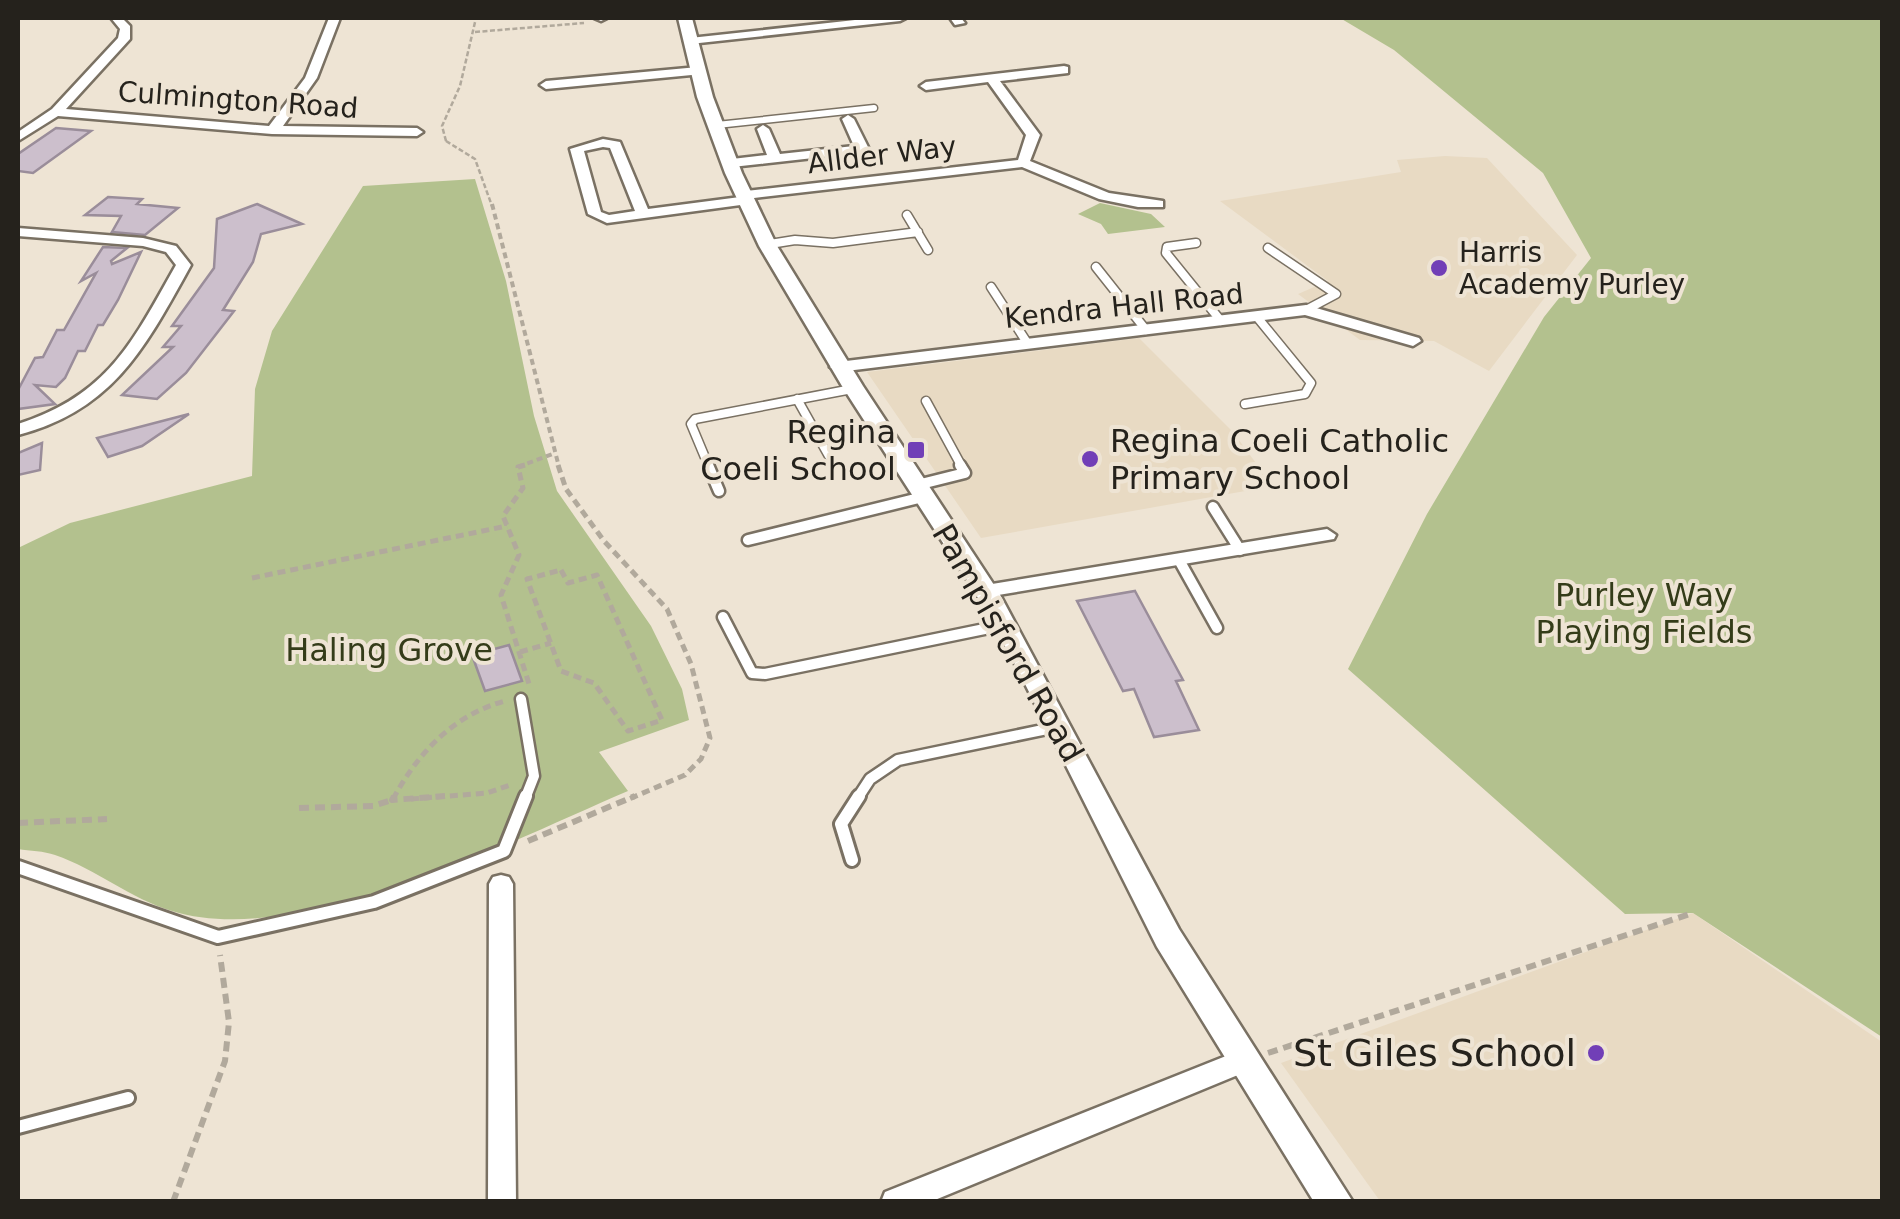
<svg xmlns="http://www.w3.org/2000/svg" width="1900" height="1219" font-family="'DejaVu Sans',sans-serif">
  <rect width="100%" height="100%" fill="#eee4d4"/>
  <path fill="#e8dac3" d="M1445 156 1487 158 1577 255 1489 371 1434 341 1360 340 1298 294 1328 281 1220 201 1401 172 1397 160Z
    M1139 338 1233 432 1273 486 981 538 867 372Z
    M1693 913 1882 1042V1201H1380L1281 1063Z"/>
  <path fill="#b3c18e" d="M1340 18H1882V1037L1693 913 1625 914 1348 669 1427 514 1544 317 1591 258 1543 173 1394 50Z
    M475 179 506 281 534 416 557 491 651 626 682 689 689 720 599 752 628 791C511 841 298 950 172 911 131 899 96 869 55 855 44 851 30 851 18 849V548L70 523 252 476 255 389 272 331 363 186Z
    M1100 203 1151 214 1165 227 1108 234 1101 224 1078 214Z"/>
  <path fill="#ccbfcc" stroke="#9a8d9a" stroke-width="2.5" d="M56 128 91 131 33 173 18 171V154Z
    M108 197 142 199 137 204 178 208 145 235 112 232 121 216 85 215Z
    M257 204 302 224 261 234 253 262 223 310 234 311 186 373 157 399 122 395 173 347H163L181 326H172L214 268 217 219Z
    M103 247 127 248 111 261 112 264 141 252 118 300 103 325H98L85 351H78L65 378 56 387 35 385 55 404 18 409V390L35 358 43 357 57 330H64L96 273 81 281Z
    M189 414 142 446 108 457 97 438Z
    M42 443 40 470 18 475V453Z
    M1135 591 1183 680 1176 681 1199 730 1154 737 1134 689 1123 691 1077 601Z
    M509 645 522 681 485 691 472 655Z"/>
  <g fill="none" stroke-linecap="round" stroke-linejoin="round">
    <defs>
      <path id="service-far3" d="M717 125 874 108"/>
      <path id="service-far2" d="M907 215 928 250
        M1196 243 1167 247 1166 253 1221 321
        M770 244 795 240 833 243 918 232
        M1268 248 1336 294 1306 310
        M1096 267 1146 330
        M991 287 1026 341
        M797 399 829 456
        M926 401 962 467
        M1245 404 1305 394 1311 383 1257 317
        M709 467 691 424 695 419 852 389"/>
      <path id="service-far1" d="M708 465 719 491
        M917 485 965 473 960 465
        M1213 507 1240 550
        M748 540 923 497
        M1179 560 1217 628
        M723 617 752 673 765 674 1004 625
        M521 699 534 776 525 799
        M857 799 870 779 898 760 1057 727"/>
      <path id="service" d="M852 860 841 824 859 796
        M18 867 218 937 374 902 504 851 526 796
        M18 1127 128 1098"/>
      <path id="minor" d="M111 18H122L130 26V39L66 109 269 126 305 78 329 18H340L317 78 283 126 417 128 423 132 417 136 272 134 58 116 18 141V132L52 109 118 38 120 29Z
        M594 18H607L601 21Z
        M873 18H906L900 21 690 44 684 41 690 38Z
        M950 18H961L965 23 955 25Z
        M1064 66 1068 67V73L1000 81 1040 135 1030 161 1109 193 1163 201V207H1138L1099 199 1022 167 754 198 753 203 748 204 607 223 588 214 570 149 603 139 620 142 648 209 740 197 741 192 746 191 1018 160 1026 135 988 82 926 90 920 86 926 82ZM603 147 610 148 635 211 609 215 601 212 584 151Z
        M698 67 704 71 702 74 546 89 540 85 546 81Z
        M848 115 854 119 869 149 867 152 732 167 725 163 732 159 767 155 757 129 763 125 769 129 780 154 854 146 842 119Z
        M18 228 143 238 176 246 191 265C146 346 114 410 18 435V424C108 395 132 343 176 265L166 252 143 246 18 236Z
        M1306 305 1419 338 1421 341 1413 346 1305 315 838 372 830 367 838 362Z
        M1327 529 1336 535 1334 539 986 597 976 591 986 585Z
        M501 875 509 877 513 884 516 1202H488L489 884 493 877Z
        M1241 1050 1250 1054 1254 1062 1250 1070 930 1202H881L885 1192Z"/>
      <path id="tertiary" d="M678 18H692L713 97 742 173 777 246 863 386 998 591 1179 929 1353 1202H1314L1157 947 1016 666 974 591 842 386 759 246 725 173 697 97Z"/>
    </defs>
    <use href="#service-far3" stroke="#7a7163" stroke-width="9"/>
    <use href="#service-far2" stroke="#7a7163" stroke-width="11"/>
    <use href="#service-far1" stroke="#7a7163" stroke-width="15"/>
    <use href="#service" stroke="#7a7163" stroke-width="18"/>
    <use href="#minor" stroke="#7a7163" stroke-width="5"/>
    <use href="#tertiary" stroke="#7a7163" stroke-width="5"/>
    <path stroke="#b1a99c" stroke-width="2.5" stroke-dasharray="5 2.5" stroke-linecap="butt" d="M475 32 584 23
      M446 141 475 159 492 206
      M446 141 442 126 460 86 476 18"/>
    <path stroke="#b1a99c" stroke-width="4" stroke-dasharray="6 4" stroke-linecap="butt" d="M492 204 559 467
      M518 467 555 453"/>
    <path stroke="#b1a99c" stroke-width="5" stroke-dasharray="8 5" stroke-linecap="butt" d="M525 465 518 467 523 488 503 516 519 555 501 595 530 687
      M558 465 566 489 604 541 667 609 691 664 710 738 701 759 685 775 629 799
      M561 570 568 583 597 575 662 720 628 731 594 683 561 671 527 579Z
      M252 578 507 526
      M520 652 551 643
      M393 799C418 753 453 715 505 701
      M411 799 487 793 513 784"/>
    <path stroke="#b1a99c" stroke-width="6" stroke-dasharray="10 6" stroke-linecap="butt" d="M394 796 392 800 445 796
      M299 808 373 806 392 800
      M18 823 107 819
      M528 841 635 796
      M1268 1053 1693 913
      M173 1202 225 1061 229 1022 220 955"/>
    <use href="#service-far3" stroke="#fff" stroke-width="6"/>
    <use href="#service-far2" stroke="#fff" stroke-width="8"/>
    <use href="#service-far1" stroke="#fff" stroke-width="10"/>
    <use href="#service" stroke="#fff" stroke-width="12"/>
    <use href="#minor" fill="#fff" fill-rule="evenodd"/>
    <use href="#tertiary" fill="#fff" fill-rule="evenodd"/>
  </g>
  <g fill="#713fb7" stroke="#eee4d4" stroke-width="4">
    <circle cx="1439" cy="268" r="10"/>
    <rect x="906" y="440" width="20" height="20" rx="5"/>
    <circle cx="1090" cy="459" r="10"/>
    <circle cx="1596" cy="1053" r="10"/>
  </g>
  <g text-anchor="middle" dominant-baseline="central" stroke-width="8" stroke-linejoin="round" paint-order="stroke">
    <g font-size="28" fill="#25221c" stroke="#eee4d4">
      <text transform="translate(238 100) rotate(4)">Culmington Road</text>
      <text transform="translate(882 155) rotate(-7)">Allder Way</text>
      <text transform="translate(1124 306) rotate(-6)">Kendra Hall Road</text>
    </g>
    <g font-size="28" fill="#25221c" stroke="#eee4d4" text-anchor="start">
      <text x="1459" y="252">Harris<tspan x="1459" dy="32">Academy Purley</tspan></text>
    </g>
    <g font-size="32" fill="#25221c" stroke="#eee4d4" text-anchor="end">
      <text x="896" y="432">Regina<tspan x="896" dy="37">Coeli School</tspan></text>
      <text x="1110" y="441" text-anchor="start">Regina Coeli Catholic<tspan x="1110" dy="37">Primary School</tspan></text>
    </g>
    <g font-size="32" fill="#343c19" stroke="#eee4d4">
      <text x="1644" y="595">Purley Way<tspan x="1644" dy="37">Playing Fields</tspan></text>
      <text x="389" y="650">Haling Grove</text>
    </g>
    <g font-size="32" fill="#25221c" stroke="#eee4d4">
      <text transform="translate(1008 643) rotate(60)">Pampisford Road</text>
    </g>
    <g font-size="38" fill="#25221c" stroke="#eee4d4" text-anchor="end">
      <text x="1576" y="1053">St Giles School</text>
    </g>
  </g>
  <rect width="1900" height="1219" fill="none" stroke="#25221c" stroke-width="40"/>
</svg>
